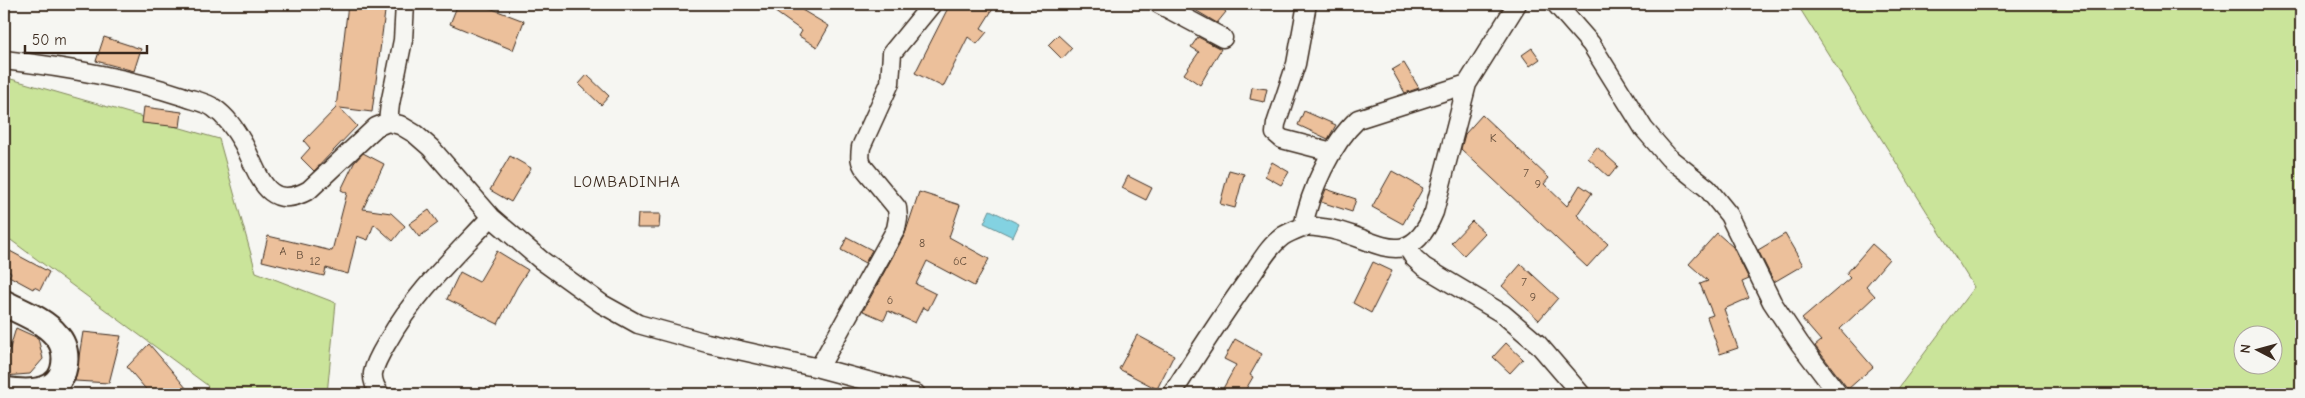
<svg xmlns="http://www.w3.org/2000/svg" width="2305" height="398" font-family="'Comic Neue',sans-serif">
  <rect width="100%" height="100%" fill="#f6f6f2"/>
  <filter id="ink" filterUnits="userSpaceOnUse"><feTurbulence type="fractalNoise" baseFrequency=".02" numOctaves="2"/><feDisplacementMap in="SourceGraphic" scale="10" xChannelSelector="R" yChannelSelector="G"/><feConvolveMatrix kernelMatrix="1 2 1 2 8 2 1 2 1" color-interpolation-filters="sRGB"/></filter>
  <g filter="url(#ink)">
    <path fill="#cae49a" stroke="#82875c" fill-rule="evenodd" d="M1797 4H2301V394H1894L1974 287ZM2242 336H2272V366H2242Z
      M4 77 219 139 256 272 336 303 327 394H210L207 385 4 235Z"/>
    <path fill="#83d2e1" stroke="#668f93" d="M990 210 1019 224 1013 237 984 223Z"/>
    <path fill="#ecc09b" stroke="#3b2a1e" d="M348 4H386L372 112 340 108 357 126 314 171 301 158 310 148 304 141 336 108Z
      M458 4H488L487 7 524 21 513 50 450 24Z
      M764 4H807L802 10 829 26 817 47 799 36 802 31Z
      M950 4H996L981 28 987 32 977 44 968 37 943 87 915 73Z
      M1185 4H1217L1226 12 1217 23Z
      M1058 35 1072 48 1062 59 1048 45Z
      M104 37 141 49 134 71 96 61Z
      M1198 37 1221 49 1200 85 1184 74 1199 52 1191 47Z
      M1532 48 1540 59 1530 66 1522 55Z
      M1404 63 1419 88 1405 93 1392 70Z
      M587 75 609 96 601 105 579 84Z
      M1252 87 1267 89 1264 102 1250 99Z
      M144 107 182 112 180 127 142 123Z
      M1304 111 1336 125 1328 139 1298 125Z
      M1482 115 1549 178 1544 184 1567 206 1580 185 1592 193 1577 215 1608 244 1587 267 1461 149 1465 134Z
      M1597 147 1618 166 1609 177 1588 158Z
      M363 153 384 164 363 209 391 213 405 226 393 241 374 224 368 240 357 236 348 274 326 268 324 276 262 261 268 236 332 251 347 193 341 190 354 163Z
      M510 156 531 168 511 202 490 190Z
      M1272 162 1289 172 1281 185 1265 176Z
      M1229 170 1244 174 1235 208 1220 204Z
      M1392 171 1423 188 1403 224 1372 207Z
      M1128 176 1152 188 1146 200 1122 188Z
      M1326 189 1356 199 1352 212 1321 202Z
      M919 192 960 205 949 237 989 259 974 286 927 261 916 284 936 294 928 310 923 307 915 323 888 311 884 320 863 311 905 234Z
      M429 210 438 223 419 237 409 224Z
      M638 214H660L659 228H637Z
      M1472 221 1485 233 1464 255 1451 243Z
      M1717 233 1733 247 1749 279 1742 282 1749 298 1724 309 1738 348 1720 354 1707 317 1713 315 1700 284 1708 281 1689 264Z
      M1785 234 1803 265 1774 282 1758 250Z
      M847 237 872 250 865 263 841 250Z
      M1872 244 1889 259 1866 286 1875 296 1840 329 1873 367 1848 389 1815 346 1821 341 1802 319 1850 278 1846 274Z
      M8 250 49 272 40 290 34 287 33 289 9 276 11 273 4 269V259Z
      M497 251 528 270 517 287 498 324 447 299 460 272 479 282Z
      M1373 262 1392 271 1371 313 1353 303Z
      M1521 264 1558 298 1539 320 1502 286Z
      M16 328 38 338 43 359 30 374 4 376V368Z
      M83 332 121 336 109 383 75 381Z
      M1137 335 1174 355 1157 389 1119 369Z
      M1235 339 1262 354 1250 375 1253 377 1243 394H1220L1236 365 1224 359Z
      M1506 343 1523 359 1510 373 1493 357Z
      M149 344 172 371 191 394H150L127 367Z"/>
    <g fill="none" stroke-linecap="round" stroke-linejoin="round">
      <defs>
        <path id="minor" d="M1159 4 1223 38
          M1307 4 1296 64 1276 124 1275 133 1282 139 1332 152
          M1556 4 1591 44 1644 129 1669 158 1707 188 1729 215 1772 302 1800 344 1838 394
          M4 60C64 67 125 77 182 96 192 100 206 102 214 108 227 117 235 129 243 143 259 173 266 214 309 190L376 127 388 122 400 125 415 134 431 148 491 217 541 260 602 304 638 324 707 343 819 368 916 394
          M388 122 390 104 403 40 405 4
          M1303 227C1310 191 1331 144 1358 119L1467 84
          M1407 247 1414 258 1424 267 1503 314 1538 344 1581 394
          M819 368 896 229 898 218 897 208 865 169C859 161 860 156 861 147L890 83 892 53 932 4
          M380 394C375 387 372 381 373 373 375 362 382 351 388 341 415 293 454 257 491 217
          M1172 394C1197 355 1222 315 1250 277 1260 263 1269 246 1283 236 1288 233 1295 230 1300 228 1307 225 1316 227 1323 228 1371 233 1407 279 1434 212L1467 84 1517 4"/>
        <path id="secondary" d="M4 303C21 312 44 320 56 335 63 342 65 350 65 359 64 395 30 394 4 390"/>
      </defs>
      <use href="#minor" stroke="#3b2a1e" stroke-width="21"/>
      <use href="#secondary" stroke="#3b2a1e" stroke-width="29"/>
      <use href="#minor" stroke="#f6f6f2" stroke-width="18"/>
      <use href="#secondary" stroke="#f6f6f2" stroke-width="25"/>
    </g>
  </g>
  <g text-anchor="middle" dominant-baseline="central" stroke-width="5" stroke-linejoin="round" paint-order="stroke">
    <g font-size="12" fill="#67503d">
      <text x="1493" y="138">K</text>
      <text x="1526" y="173">7</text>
      <text x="1538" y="184">9</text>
      <text x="922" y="243">8</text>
      <text x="283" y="251">A</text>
      <text x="300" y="255">B</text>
      <text x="315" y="261">12</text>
      <text x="960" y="261">6C</text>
      <text x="1524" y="282">7</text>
      <text x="1533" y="297">9</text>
      <text x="890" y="300">6</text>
    </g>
    <g font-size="16" letter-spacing="1" fill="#3b2a1e" stroke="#f6f6f2">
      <text x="627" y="182">LOMBADINHA</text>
    </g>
  </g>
  <rect width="2305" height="398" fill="none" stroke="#f6f6f2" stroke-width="20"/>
  <rect x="10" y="10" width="2285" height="378" fill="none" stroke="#3b2a1e" stroke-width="2" filter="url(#ink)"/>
  <g transform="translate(2258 350) rotate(276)"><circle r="24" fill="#f6f6f2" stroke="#aba49d"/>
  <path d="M0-4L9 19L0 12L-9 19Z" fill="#3b2a1e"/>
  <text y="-8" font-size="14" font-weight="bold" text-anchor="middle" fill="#3b2a1e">N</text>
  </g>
  <path d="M25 45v8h122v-8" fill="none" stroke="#3b2a1e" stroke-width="2.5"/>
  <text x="32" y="45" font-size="15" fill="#3b2a1e" stroke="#f6f6f2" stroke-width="4" paint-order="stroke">50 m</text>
</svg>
